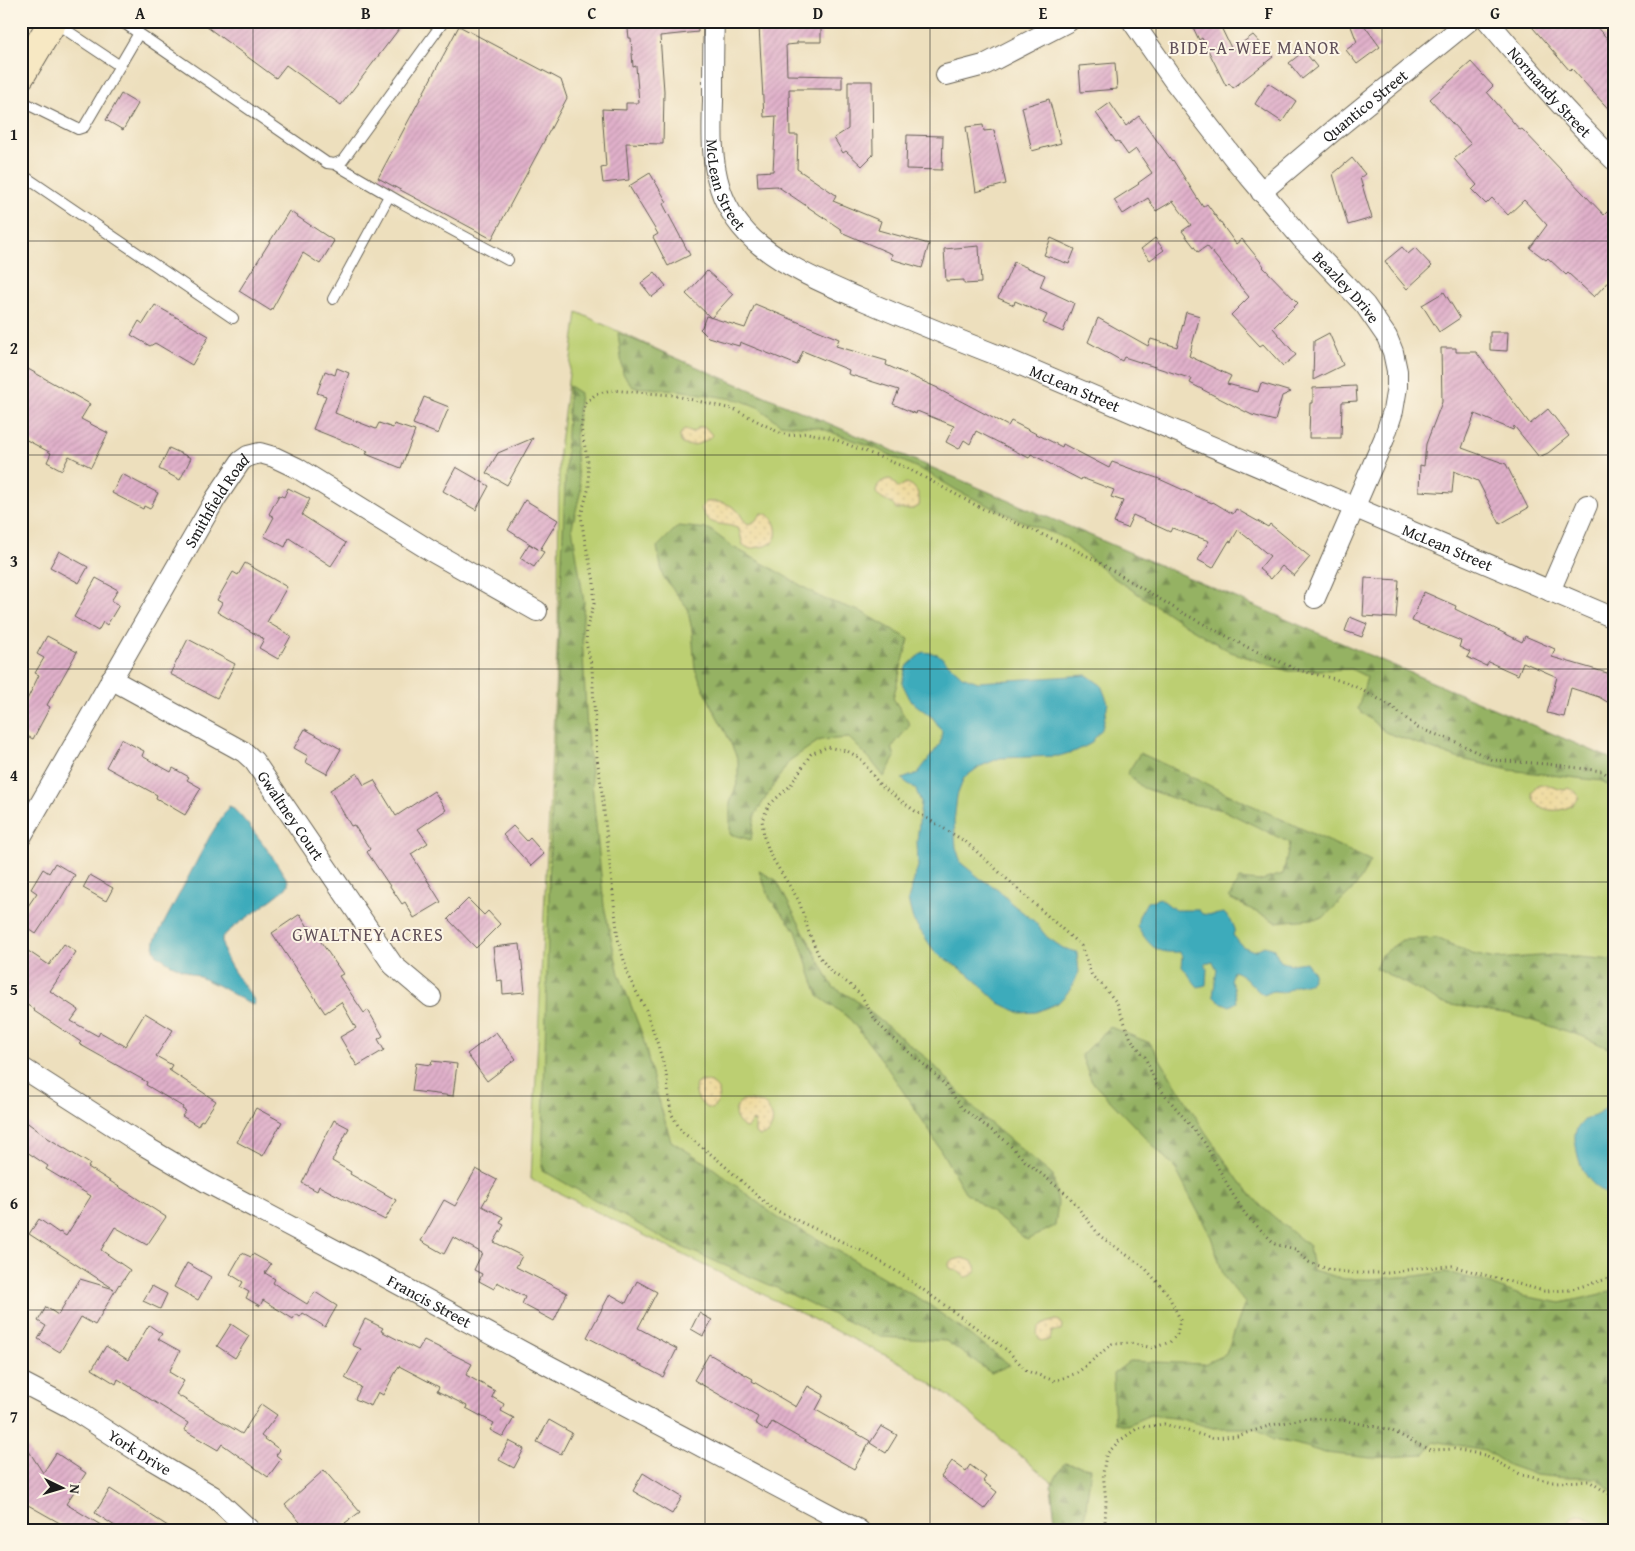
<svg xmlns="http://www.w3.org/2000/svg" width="1635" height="1551" font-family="'Gentium Book Plus',serif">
  <defs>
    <pattern id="forest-firs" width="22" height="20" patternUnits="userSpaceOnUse" patternTransform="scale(1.25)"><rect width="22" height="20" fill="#95b264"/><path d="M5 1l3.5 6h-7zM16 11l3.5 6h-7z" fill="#799052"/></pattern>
    <pattern id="sand-dots" width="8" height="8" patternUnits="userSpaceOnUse" patternTransform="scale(1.25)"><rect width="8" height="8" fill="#eeda9e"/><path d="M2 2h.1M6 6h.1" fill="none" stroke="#ccba88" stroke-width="1.8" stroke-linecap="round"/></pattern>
    <pattern id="building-hatch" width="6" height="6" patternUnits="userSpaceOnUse" patternTransform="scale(1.25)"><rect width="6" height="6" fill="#e0b0ca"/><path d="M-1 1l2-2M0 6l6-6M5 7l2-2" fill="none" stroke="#c097ad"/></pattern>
  </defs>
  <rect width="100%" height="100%" fill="#fcf5e5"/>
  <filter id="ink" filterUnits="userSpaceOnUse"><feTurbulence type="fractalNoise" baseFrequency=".02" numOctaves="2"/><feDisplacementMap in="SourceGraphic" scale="10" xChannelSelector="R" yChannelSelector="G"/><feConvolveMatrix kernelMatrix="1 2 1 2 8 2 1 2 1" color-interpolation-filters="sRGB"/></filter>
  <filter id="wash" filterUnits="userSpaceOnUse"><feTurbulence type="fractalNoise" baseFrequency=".0096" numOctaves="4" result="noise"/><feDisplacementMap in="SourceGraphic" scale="20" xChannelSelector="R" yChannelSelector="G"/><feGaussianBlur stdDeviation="1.12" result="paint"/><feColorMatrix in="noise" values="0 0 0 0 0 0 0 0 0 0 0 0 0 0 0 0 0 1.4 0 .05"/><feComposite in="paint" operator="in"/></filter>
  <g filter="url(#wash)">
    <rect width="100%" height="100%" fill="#eddfbd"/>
    <path fill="#bccf72" stroke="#6c7647" d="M577 312 765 400 1614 760V1530H1079V1505L954 1400 901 1363 531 1179 558 629 559 451Z"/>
    <path fill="url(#forest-firs)" stroke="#586740" d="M618 333 1614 760V788L1602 781 1509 770 1457 758 1385 732 1358 709 1367 677 1351 669 1288 671 1231 652 1184 624 1114 578 1067 539 1019 520 958 491 928 473 875 448 820 428 780 424 758 407 740 400 677 390 633 387 623 374Z
      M569 386 580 393 575 439 577 471 581 490 572 527 584 602 582 633 587 732 604 906 619 974 642 1034 657 1094 671 1141 709 1165 778 1218 823 1242 928 1304 1010 1365 991 1373 946 1341 880 1337 786 1292 666 1240 542 1170 550 852Z
      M678 526 709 529 733 547 766 565 824 599 862 612 909 639 893 698 910 725 892 747 895 757 884 777 870 759 849 738 820 740 789 761 755 815 751 840 730 834V803L738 781V760L727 735 712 707 695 669 692 630 687 607 663 577 657 547Z
      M1140 753 1371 861 1356 886 1323 918 1276 922 1229 898 1239 879 1259 881 1283 874 1290 843 1223 810 1187 803 1143 788 1127 774Z
      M759 871 776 880 833 987 854 999 930 1061 984 1118 1053 1176 1058 1203 1055 1226 1027 1240 965 1192 927 1127 882 1060 849 1018 818 996 796 931 770 899Z
      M1437 938 1472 954 1496 959 1554 955 1614 960V1051L1582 1036 1510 1014 1444 1004 1376 968 1381 955 1402 940Z
      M1110 1027 1150 1043 1204 1130 1239 1181 1261 1206 1309 1246 1313 1270 1344 1279H1371L1416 1276 1446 1272 1485 1282 1522 1296 1561 1303 1614 1291V1493L1597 1478H1566L1536 1475 1508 1465 1485 1450 1434 1441 1423 1455 1371 1458 1325 1453 1296 1444 1272 1440 1256 1428H1213L1181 1419 1150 1415 1127 1425 1115 1423 1114 1405 1113 1374 1130 1361 1204 1364 1226 1354 1245 1303 1224 1277 1211 1237 1175 1168 1092 1082 1081 1055Z
      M1064 1463 1091 1468 1083 1530H1056L1051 1486Z"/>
    <path fill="url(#sand-dots)" stroke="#857b5d" d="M699 427H705L712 435C706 443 690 448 682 444 679 437 679 434 685 429L693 432Z
      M889 479 892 480 898 488 906 483C916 485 921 496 919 506L913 509H896C892 501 882 500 876 493 877 484 880 481 889 479Z
      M706 502C718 501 733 503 740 514 743 519 744 521 748 524L754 522 762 513C776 514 782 538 770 544 765 547 756 547 750 549L743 545 739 529C723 521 708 529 701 508Z
      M1546 784 1559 789 1565 790 1568 788 1575 791 1579 797C1572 812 1544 816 1534 800 1533 797 1533 795 1532 792L1537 786Z
      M702 1081C720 1082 726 1099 711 1109 701 1107 693 1094 696 1084Z
      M742 1100 764 1103C773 1116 776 1120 768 1134L759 1136 755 1133V1122L752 1121 748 1127 745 1128C733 1119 732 1111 742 1100Z
      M962 1258C966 1259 971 1260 974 1263 981 1271 971 1277 965 1277L959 1272 950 1268 949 1265 950 1261Z
      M1056 1320 1060 1321 1062 1326 1061 1331H1052L1050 1339 1045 1341 1040 1340C1031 1327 1046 1323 1056 1320Z
      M1577 1515 1586 1516 1594 1521 1596 1528 1594 1530H1568L1570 1520Z"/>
    <path fill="#3dabbb" stroke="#2c646c" d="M923 652 938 654 962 676 978 682 1087 675 1101 685 1108 703 1102 729 1090 744 1076 751 1059 756 1000 758 979 767 964 778 957 796 954 822 956 847 961 863 981 879 998 889 1011 903 1034 921 1047 937 1063 948 1077 952 1079 972 1070 990 1058 1003 1036 1012 1020 1013 999 1003 971 976 935 952 913 920 908 900 918 866 917 842 921 802 916 790 902 779 918 773 940 744 942 731 933 718 911 701 902 683 906 667Z
      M229 806 232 807C254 829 271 854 288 881V885L285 889 258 910 235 926 222 937C221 962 243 981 255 1002L254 1004 252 1005 217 985 171 964 157 955 154 949 155 940 210 836Z
      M1160 898 1175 910H1199L1202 914 1213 915 1224 913 1232 922 1235 929 1233 935 1242 946 1254 951 1264 946 1274 949 1281 962 1291 964 1306 962 1314 973 1310 983 1295 986 1284 992 1273 991 1264 995C1253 989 1246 974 1233 971L1230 980 1234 988 1237 1002 1230 1006 1218 1001 1213 996 1217 969 1213 962 1205 964 1207 969 1206 985 1198 987C1191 980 1189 973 1182 967L1183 956 1180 952C1155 954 1150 946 1137 926L1139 916 1147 902Z
      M1614 1099V1199C1591 1186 1580 1173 1576 1146 1575 1141 1574 1136 1576 1131 1578 1126 1583 1122 1586 1118 1599 1117 1605 1108 1614 1099Z"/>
    <g id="blocks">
      <path fill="url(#building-hatch)" d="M199 21H405L341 105 286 65 276 78Z
        M627 21H697L698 32 660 36 664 91 663 144 626 143 629 180 603 183 601 168 606 167 602 109 626 110V103H639L636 66 633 67 631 38H629Z
        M804 21H821V42H797V44L786 45 787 75 842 76V89H789L790 135H798L797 169 836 195 833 201 881 221 878 230 929 244 922 268 891 259 892 254 841 232 842 230 777 186 758 187 757 172 773 171 776 116 764 117 759 26 804 24Z
        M1190 21H1218L1232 50 1253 35 1273 57 1233 88 1229 83 1226 86 1202 38 1199 40Z
        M1349 21H1361L1380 47 1357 64 1346 50 1357 42Z
        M1527 21H1591L1614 46V115L1572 69 1570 71Z
        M459 26 561 80 567 98 492 239 378 178Z
        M1304 51 1317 67 1302 79 1289 63Z
        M1471 62 1493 86 1487 92 1520 130 1522 129 1604 215 1614 205V275L1594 297 1568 273 1566 275 1548 258 1546 260 1530 248 1547 225 1524 200 1508 215 1492 198 1486 204 1472 190 1477 185 1454 159 1471 144 1430 99Z
        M1115 63 1117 89 1081 92 1079 66Z
        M848 81H872L873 155 862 166 846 151 843 153 834 138 848 129Z
        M1268 83 1296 101 1282 122 1255 104Z
        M121 94 138 104 123 130 106 120Z
        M1049 99 1061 143 1032 151 1022 107Z
        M1110 103 1126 126 1139 116 1172 161 1173 160 1203 207 1207 204 1236 244 1242 239 1264 266 1263 267 1298 303 1273 328 1296 355 1283 366 1263 344 1260 346 1231 315 1249 297 1207 246 1198 252 1182 231 1191 225 1173 201 1156 211 1148 198 1123 214 1114 200 1139 184 1138 183 1152 173 1136 149 1128 155 1118 141 1116 142 1096 113Z
        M983 125 984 131 994 130 1006 184 976 192 966 127Z
        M907 135 943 136 942 170 906 169Z
        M1352 158 1365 174 1360 178 1372 218 1348 225 1333 174Z
        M650 173 667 202 663 204 690 255 668 266 653 237 658 234 629 186Z
        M289 211 334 241 320 264 303 253 271 311 239 291Z
        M1051 238 1075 249 1069 264 1044 255Z
        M1155 238 1164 250 1150 260 1141 249Z
        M979 246 981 283 964 284V280L946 281 944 249Z
        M1402 247 1408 254 1415 248 1432 266 1407 289 1391 270 1385 261Z
        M1014 262 1045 275 1040 287 1074 303 1063 332 1043 323 1047 315 1015 301 1014 305 998 298Z
        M707 271 733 294 711 318 686 294Z
        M655 272 666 286 652 297 641 283Z
        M1444 292 1460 318 1439 332 1422 305Z
        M755 304 839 339 836 346 887 361 886 365 938 388V389L1008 426 1011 421 1062 447 1063 444 1109 468 1112 462 1157 478 1212 503 1213 502 1233 514 1236 509 1268 527 1270 524 1310 557 1294 576 1282 566 1271 579 1259 569 1270 556 1238 530 1231 542 1229 541 1213 568 1198 560 1209 541 1172 528 1170 532 1133 515 1127 528 1114 523 1123 501 1111 497 1114 490 1082 478 1081 480 1031 454 1029 458 976 431 970 444 964 440 959 449 946 442 954 426 917 411 916 414 893 404 899 390 848 374 849 370 803 351 797 365 740 342 739 346 708 337 700 329 702 327 706 316 745 328Z
        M155 305 209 336 192 365 155 343 150 346 131 335 139 321 143 324Z
        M1186 312 1200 316 1189 356 1231 376 1227 384 1258 392 1261 383 1291 392 1282 396 1275 421 1252 415 1242 410 1190 383 1192 379 1124 357 1122 361 1088 342 1098 318 1148 346 1151 339 1177 347Z
        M1490 332H1508L1507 351 1490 350Z
        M1329 333 1343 365 1313 380 1314 341Z
        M1441 348H1456V352H1476L1530 424 1548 409 1569 436 1548 453 1539 457 1514 426 1513 430 1475 414 1462 448 1506 464 1528 508 1500 524 1478 481 1454 471 1452 493 1419 491 1420 465 1424 466 1426 444 1442 402Z
        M21 365 90 404 81 419 108 433 91 467 69 456 62 470 47 462 51 453 21 437Z
        M337 368 349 373 335 413 376 429 379 423 393 428 394 424 415 431 401 468 366 454 368 451 313 429 326 396 317 393 325 371 335 375Z
        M1356 386 1357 401 1342 402 1341 438H1309L1310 403H1313V388Z
        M424 397 449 407 438 434 413 424Z
        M533 438 507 485 486 473 498 453Z
        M169 448 191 458 180 480 159 469Z
        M456 467 489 486 476 510 443 491Z
        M122 474 158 493 150 509 144 506 143 509 112 493Z
        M288 488 310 499 302 515 346 543 331 566 289 538 285 547 264 536 274 517 269 514 279 495 284 497Z
        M525 500 558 520 540 550 544 552 534 567 520 558 529 544 538 549 508 530Z
        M59 551 88 567 79 583 50 567Z
        M245 563 287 587 267 622 291 636 278 659 259 648 264 639 217 612 222 603 217 600 233 572 238 575Z
        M96 578 118 590 111 601 119 605 107 625 103 622 98 631 74 617Z
        M1365 578 1399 580 1396 618 1363 616Z
        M1424 592 1456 606 1455 609 1522 642 1525 636 1555 649 1552 657 1614 675V706L1599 697 1571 688 1564 717 1547 713 1557 677 1523 662 1518 675 1489 662 1486 666 1467 657 1470 652 1459 647 1461 641 1412 621Z
        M1350 617 1367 624 1362 637 1345 631Z
        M47 636 77 652 47 705 50 707 33 739 21 733V712L39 675 35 673 44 658 37 654Z
        M188 639 235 664 217 698 170 674Z
        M305 729 341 749 327 774 305 762 308 756 294 748Z
        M121 739 144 751 142 756 171 772 173 768 189 777 187 780 201 788 185 815 156 798 157 795 106 767Z
        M357 773 364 785 374 780 396 816 434 791 446 810 418 829 428 843 411 854 441 902 414 918 405 902 402 904 367 852 370 849 354 825 351 826 330 790Z
        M513 826 527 841 530 838 544 854 531 866 503 835Z
        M55 863 75 875 57 905 56 904 36 934 21 923V916L37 893 31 889 43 869 49 873Z
        M90 875 113 888 106 901 83 888Z
        M468 899 484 915 488 911 500 924 476 948 448 919Z
        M300 914 308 927 310 926 343 974 339 976 364 1013 368 1010 383 1036 378 1039 384 1050 357 1066 340 1037 356 1028 341 1002 325 1013 272 933Z
        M64 944 76 952 50 991 79 1010 71 1021 98 1036 100 1032 125 1046 145 1013 173 1030 156 1056 172 1065 169 1070 216 1101 203 1121 201 1120 198 1126 182 1116 186 1111 182 1109 183 1107 146 1085 147 1082 79 1044 81 1042 34 1011 35 1010 21 1001V961L28 951 49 965Z
        M520 944 525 992 503 994 502 980 497 981 493 947Z
        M496 1032 516 1059 487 1081 467 1054Z
        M432 1061 457 1064 453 1096 412 1091 416 1063 431 1065Z
        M256 1108 282 1122 263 1156 237 1142Z
        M21 1118 48 1138 90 1164 88 1167 166 1217 147 1245 115 1227 101 1250 130 1270 120 1285 119 1284 95 1325 81 1317 60 1352 38 1339 46 1326 38 1321 46 1307 58 1315 80 1279 114 1289 29 1234 39 1219 59 1233 60 1232 66 1236 91 1196 46 1169 48 1166 21 1148Z
        M334 1120 349 1128 332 1161 351 1172 350 1174 396 1200 385 1220 319 1186 317 1191 302 1183Z
        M476 1169 497 1180 482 1206 503 1217 500 1223 504 1225 494 1242 522 1256 516 1267 567 1293 554 1321 522 1304 525 1297 497 1282 494 1289 479 1281 482 1274 474 1270 482 1253 453 1237 444 1254 421 1241 444 1200 455 1206Z
        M242 1253 251 1257 253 1254 271 1264 265 1273 275 1279 273 1283 307 1304 315 1292 337 1306 325 1327 303 1313 300 1317 296 1314 293 1319 263 1300 260 1306 246 1298 249 1292 240 1287 243 1282 230 1274Z
        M187 1263 211 1277 198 1300 174 1287Z
        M637 1281 657 1292 638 1328 677 1349 663 1377 587 1337 610 1294 626 1303Z
        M152 1286 167 1294 160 1309 143 1301Z
        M699 1313 712 1320 703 1336 691 1329Z
        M365 1319 383 1328 381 1331 418 1350 424 1340 472 1364 466 1375 495 1391 492 1397 504 1404 501 1411 514 1418 503 1437 490 1430 494 1423 466 1408 467 1406 437 1391 439 1387 399 1366 383 1395 378 1392 371 1406 355 1399 361 1387 345 1378 361 1349 352 1345Z
        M231 1324 249 1336 235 1358 217 1346Z
        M149 1325 162 1334 158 1339 180 1351 169 1372 184 1381 176 1394 242 1434 261 1404 277 1415 261 1436 280 1450 276 1455 281 1459 268 1477 222 1444 218 1450 184 1430 188 1423 118 1379 116 1384 92 1369 106 1346 128 1360Z
        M709 1354 753 1379 752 1381 796 1407 808 1386 824 1395 816 1410 870 1441 854 1469 772 1422 767 1431 755 1423 758 1417 694 1380Z
        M549 1420 572 1433 561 1454 537 1442Z
        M881 1426 897 1435 886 1453 870 1443Z
        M21 1439 43 1473 56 1453 86 1473 66 1504 109 1530H72L21 1501Z
        M509 1441 524 1449 514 1468 499 1460Z
        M952 1461 966 1471 970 1465 986 1477 983 1481 997 1492 984 1509 941 1477Z
        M324 1470 360 1512 345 1523 351 1530H307L285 1505Z
        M643 1473 682 1497 672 1514 633 1491Z
        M110 1489 135 1505 174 1530H121L95 1513Z"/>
    </g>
  </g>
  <g filter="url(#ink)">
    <use href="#blocks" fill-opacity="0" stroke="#656054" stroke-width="1"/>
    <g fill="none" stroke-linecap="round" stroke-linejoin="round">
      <defs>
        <path id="service" d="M121 21 327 163 335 164 343 160 444 21
          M54 22 120 66
          M21 101 78 129 84 127 139 33
          M335 164 402 203 508 260
          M21 174 233 318
          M333 299 389 196"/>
        <g id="minor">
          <path id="s1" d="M714 21C713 48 713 74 713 101 712 130 711 160 720 188 727 210 742 231 761 246 790 269 824 283 858 298 905 318 953 338 1002 357L1614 618"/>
          <path id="s2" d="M1132 21 1174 81 1236 161 1302 239 1365 305 1387 337 1393 352 1397 371V387L1393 411 1384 439 1315 598"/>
          <path id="s3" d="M1488 21C1528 69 1569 116 1614 160"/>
          <path d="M946 75 984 65 1069 21"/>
          <path id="s4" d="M1261 192 1332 132 1469 21"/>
          <path d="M1550 591 1587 505"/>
          <path id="s5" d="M111 679 244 752 254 761 393 965 431 997"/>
          <path id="s6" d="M21 837 216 498 241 461 248 456 260 453 274 457 297 468 431 551 537 611"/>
          <path id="s7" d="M21 1067 143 1145 206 1182 356 1261 527 1354 859 1530"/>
          <path id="s8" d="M21 1382 71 1408 142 1454 213 1496 250 1530"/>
        </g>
        <path id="secondary" d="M21 75 53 21"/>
      </defs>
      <use href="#service" stroke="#656054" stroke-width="12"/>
      <use href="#minor" stroke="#656054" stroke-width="22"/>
      <use href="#secondary" stroke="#656054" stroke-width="30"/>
      <path stroke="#656054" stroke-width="3" stroke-dasharray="1 4" stroke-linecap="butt" d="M1614 779 1602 771 1546 764 1493 760 1454 741 1418 728 1388 704 1354 686 1335 679 1298 670 1249 648 1181 612 1097 561 1064 544 981 508 907 468 829 437 807 433 789 435 780 433 736 410 672 395 611 390 596 394 585 403 581 428 588 462 589 487 581 515 584 537 594 581V604L587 627 586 643 592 668 597 758 601 784 618 939 629 978 646 1010 658 1045 666 1073 671 1113 681 1131 717 1159 771 1208 866 1253 904 1276 1007 1350 1027 1371 1055 1381 1077 1373 1112 1344 1130 1343 1153 1348 1170 1342 1177 1334 1180 1319 1167 1293 1145 1268 1100 1236 1069 1196 1025 1161 1007 1142 963 1109 946 1086 933 1072 892 1038 875 1020 861 995 848 983 831 972 819 956 809 933 799 901 771 856 764 837 762 820 769 805 790 786 811 754 827 747 847 751 860 758 880 785 915 811 966 842 1081 946 1092 976 1102 985 1117 1003 1131 1039 1145 1057 1156 1084 1204 1142 1232 1193 1246 1215 1275 1244 1295 1249 1309 1262 1330 1270 1355 1273H1390L1418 1268 1452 1266 1544 1291 1569 1290 1607 1279H1614
        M1100 1530 1105 1521 1106 1501 1103 1473 1106 1455 1119 1441 1138 1428 1164 1424 1212 1438 1237 1436 1272 1425 1307 1418 1343 1420 1390 1430 1430 1450 1454 1449 1484 1455 1522 1475 1553 1482 1589 1481 1609 1494 1614 1500"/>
      <use href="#service" stroke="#fff" stroke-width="10"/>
      <use href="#minor" stroke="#fff" stroke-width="20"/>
      <use href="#secondary" stroke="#f7e8c3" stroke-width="28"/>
    </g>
  </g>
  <path fill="none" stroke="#1c1c1c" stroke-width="1" stroke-opacity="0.55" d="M253 21V1530M479 21V1530M705 21V1530M930 21V1530M1156 21V1530M1382 21V1530M21 241H1614M21 455H1614M21 669H1614M21 882H1614M21 1096H1614M21 1310H1614"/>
  <g text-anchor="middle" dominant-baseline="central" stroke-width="4" stroke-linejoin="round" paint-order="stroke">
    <g font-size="16" fill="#1c1c1c" stroke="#fcf5e5">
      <text stroke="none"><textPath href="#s3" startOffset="94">Normandy Street</textPath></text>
      <text stroke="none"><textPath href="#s4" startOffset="135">Quantico Street</textPath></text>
      <text stroke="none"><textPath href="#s1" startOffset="166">McLean Street</textPath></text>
      <text stroke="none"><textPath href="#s2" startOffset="342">Beazley Drive</textPath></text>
      <text stroke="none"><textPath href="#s1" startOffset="585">McLean Street</textPath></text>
      <text stroke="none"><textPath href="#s6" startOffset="389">Smithfield Road</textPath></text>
      <text stroke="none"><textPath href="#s1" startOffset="990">McLean Street</textPath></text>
      <text stroke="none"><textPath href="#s5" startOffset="231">Gwaltney Court</textPath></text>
      <text stroke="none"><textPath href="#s7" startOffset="471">Francis Street</textPath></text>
      <text stroke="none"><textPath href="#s8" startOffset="138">York Drive</textPath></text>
    </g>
    <g font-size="18" letter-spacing="1" fill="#615059" stroke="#fcf5e5">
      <text x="1255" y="47">BIDE-A-WEE MANOR</text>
      <text x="368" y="934">GWALTNEY ACRES</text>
    </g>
  </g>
  <rect width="1635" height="1551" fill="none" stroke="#fcf5e5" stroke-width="55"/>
  <g transform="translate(62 1488) rotate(95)" stroke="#fcf5e5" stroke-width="4" paint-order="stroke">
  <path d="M0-4L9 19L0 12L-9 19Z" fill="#1c1c1c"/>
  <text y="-8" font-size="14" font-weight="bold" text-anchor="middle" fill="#1c1c1c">N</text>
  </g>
  <rect x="28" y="28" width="1580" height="1496" fill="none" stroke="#1c1c1c" stroke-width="2"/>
  <g font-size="16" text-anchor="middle" font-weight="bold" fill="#1c1c1c">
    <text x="140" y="19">A</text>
    <text x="366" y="19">B</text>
    <text x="592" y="19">C</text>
    <text x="818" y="19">D</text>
    <text x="1043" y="19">E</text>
    <text x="1269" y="19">F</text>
    <text x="1495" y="19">G</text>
    <text x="14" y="140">1</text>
    <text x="14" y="354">2</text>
    <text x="14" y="567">3</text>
    <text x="14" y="781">4</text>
    <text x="14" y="995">5</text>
    <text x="14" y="1209">6</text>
    <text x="14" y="1422">7</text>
  </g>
</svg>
